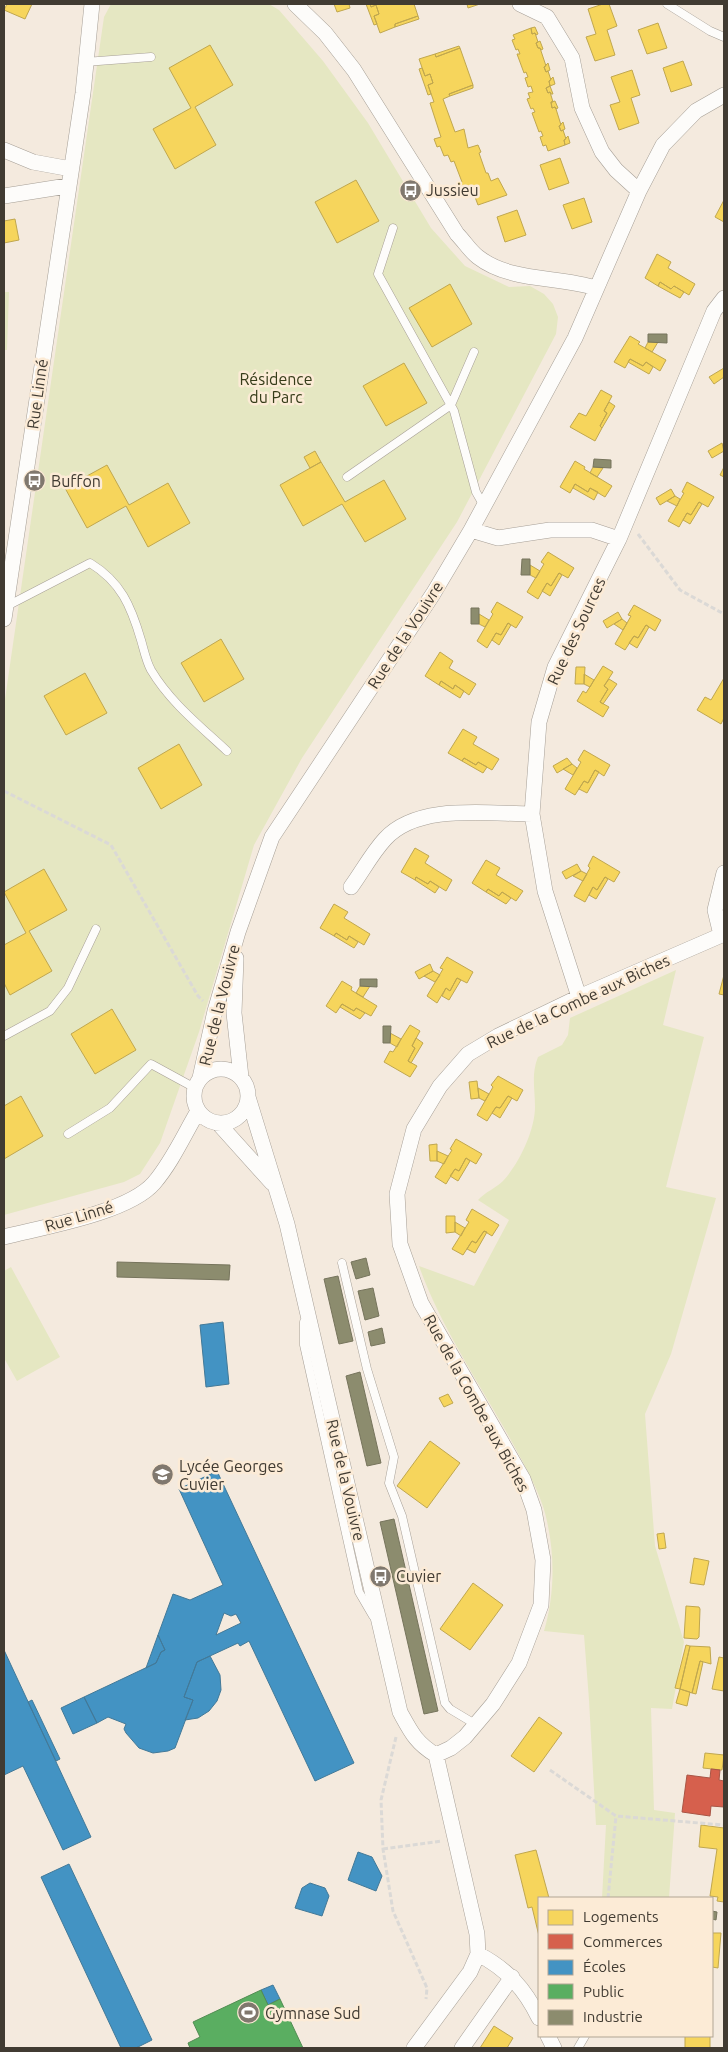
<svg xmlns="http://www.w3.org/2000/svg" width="728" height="2052" font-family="Ubuntu,sans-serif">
  <rect width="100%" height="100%" fill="#f4eade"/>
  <path fill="#e5e7c2" d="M111 4H269L279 10 323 61 368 123 431 228 465 266 509 287 530 286 544 294 553 304 558 317 556 334 457 522 302 758 254 845 199 1032 160 1143 140 1174 124 1182 4 1215V706L104 17Z
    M4 292H9L7 350H4Z
    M676 970 663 1025 704 1037 666 1187 716 1198 671 1354 645 1414 655 1546 684 1642 672 1709 651 1708 654 1810 675 1813 669 1898H602L606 1825H596L589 1700 584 1635 544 1631C554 1598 555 1560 548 1526 543 1495 522 1461 507 1433 476 1378 440 1325 419 1266L474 1286 509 1220 478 1200C485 1192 496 1188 503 1181 519 1164 535 1130 535 1107 535 1089 531 1074 538 1057L562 1045 568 1035 570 1018Z
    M11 1267 60 1357 17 1381 4 1358V1271Z"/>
  <path fill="#f6d55c" stroke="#c0a74f" d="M7 4H32L25 19 4 10Z
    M334 4H349L350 8 337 12Z
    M366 4H370L371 7 376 5 379 14 374 16 377 24 374 25Z
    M370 4H414L418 16 395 24V27L380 33 374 16 379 14 376 5 371 7Z
    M467 4H480L468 8Z
    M603 4H609L617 26 607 30 615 55 595 61 586 37 596 34 588 9Z
    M418 16 419 19 395 27V24Z
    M658 23 667 48 647 54 638 30Z
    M535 27 538 34 536 35 535 33 532 34 531 28Z
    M531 28 532 34 535 33 538 42 536 43 538 48H540L546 66 544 67 546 72 548 71 551 80 549 81 550 86 546 88 548 93 550 92 553 102H551L552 108 555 107 556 109 561 125 559 126 561 131 563 130 566 139 564 140 565 145 548 151 546 145 543 146 540 137 543 136 541 131 539 132 532 113 535 112 533 108 531 109 527 99 530 98 528 93 533 92 531 86 528 87 525 78 528 77 526 72 524 73 517 54H520L518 49 516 50 512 40 515 39 513 35Z
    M540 41 543 49 541 50 540 48H538L536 43Z
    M210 45 233 85 195 107 216 145 175 169 153 129 191 108 169 68Z
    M459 46 460 48 436 57 435 54Z
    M460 48 473 85 449 94 450 96 443 99 455 132 464 129 468 148 478 145 481 152 479 153 486 173H488L491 181 498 178 507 195 478 205 475 197 478 196 475 186 461 191 458 183 462 182 454 161 451 162 448 155 444 156 440 146 437 147 434 139 441 137 430 103 434 102 428 85 433 83 430 74 425 76 419 59 435 54 436 57Z
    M683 61 692 85 671 92 663 68Z
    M548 63 550 70 546 72 544 67Z
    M422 68 425 76 430 74 433 83 428 85 431 94 428 95 419 69Z
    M632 70 640 95 631 98 639 123 619 130 610 105 620 102 611 77Z
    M553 77 555 84 550 86 549 81Z
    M473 85V88L450 96 449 94Z
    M550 86 553 94H551L550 92 548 93 546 88Z
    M555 101 558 108 556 109 555 107 552 108 551 102Z
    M563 122 565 129 561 131 559 126Z
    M568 136 570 143 565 145 564 140Z
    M560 158 569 183 549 190 540 165Z
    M356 180 379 221 337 243 315 202Z
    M584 198 592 222 572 229 563 205Z
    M724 200V222L715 217Z
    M517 210 526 235 505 242 497 217Z
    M15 219 19 240 4 243V221Z
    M657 254 671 262 668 268 695 284 689 295 674 286 671 289 660 282 658 286 645 278Z
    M660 282 671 289 674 286 684 292 680 298 658 286Z
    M450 284 472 324 432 347 409 308Z
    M630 336 640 342 638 344 666 360 660 371 646 362 643 366 630 359 625 368 614 362Z
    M648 342H658L652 352 645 348Z
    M630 359 643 366 646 362 653 367 649 374 628 362Z
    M404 363 427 403 386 426 363 386Z
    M724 368V377L714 384 709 377Z
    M601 390 612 396 604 411 607 413 600 426 602 428 595 441 570 427 579 413 586 416Z
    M609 402 615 406 602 428 600 426 607 413 604 411Z
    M722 443 724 451 712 458 708 451Z
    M315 451 321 462 310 468 304 457Z
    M575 461 585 467 584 469 612 486 605 497 590 488 588 492 575 484 570 493 560 487Z
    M321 462 345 502 384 480 406 519 365 542 342 504 303 526 280 485Z
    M107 465 129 505 168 483 190 523 148 547 126 506 87 528 65 488Z
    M593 467 603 468 597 477 590 473Z
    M724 467V477L720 475Z
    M687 482 714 497 708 507 699 502 691 515 687 513 679 527 668 521 684 493 682 492Z
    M575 484 588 492 590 488 598 492 594 500 573 488Z
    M671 489 675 496 660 505 656 498Z
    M675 496 680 499 677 506 667 501Z
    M699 502 702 504 690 524 683 520 687 513 691 515Z
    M548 552 574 568 568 578 559 573 551 586 547 583 538 599 527 592 544 564 541 562Z
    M530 565 540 571 536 578 530 575Z
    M559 573 562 575 550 596 542 591 547 583 551 586Z
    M497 602 523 617 516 628 508 623 501 635 496 633 487 648 477 641 493 614 491 612Z
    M634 605 661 620 655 631 646 625 638 638 634 636 625 650 615 644 631 616 628 615Z
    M618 612 622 619 607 628 603 621Z
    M479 614 489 620 485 627 479 624Z
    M622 619 627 623 623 630 614 624Z
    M508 623 511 625 499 645 492 640 496 633 501 635Z
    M646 625 649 627 637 648 629 643 634 636 638 638Z
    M221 639 244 679 204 702 181 663Z
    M440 652 453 661 449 668 476 684 469 695 455 685 453 689 441 681 439 685 425 676Z
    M603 666 613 672 604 686 608 689 600 702 609 707 603 717 577 701 583 691 586 693Z
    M576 667H585L584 684H575Z
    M85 673 107 713 66 735 44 696Z
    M584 674 594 680 590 687 584 684Z
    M724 678V718L721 724 697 710 705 697 711 700Z
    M609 679 617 684 603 704 600 702 608 689 604 686Z
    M441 681 453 689 455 685 464 691 460 698 439 685Z
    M463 729 477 737 473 744 499 759 492 770 478 762 476 765 464 758 462 761 448 753Z
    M179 744 202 785 161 809 138 768Z
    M584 750 610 765 604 776 595 770 588 783 584 781 575 795 565 789 581 762 578 760Z
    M464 758 476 765 478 762 487 767 483 773 462 761Z
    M567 758 572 764 557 773 553 766Z
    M572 764 577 768 573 775 563 769Z
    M595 770 599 772 587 793 579 789 584 781 588 783Z
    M415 848 429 856 425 863 452 880 446 891 430 881 428 884 416 877 415 880 401 872Z
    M593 856 620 872 614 882 605 877 597 890 593 887 585 902 574 896 590 868 588 866Z
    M486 860 500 868 496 875 523 891 516 901 502 892 499 896 488 889 486 892 472 883Z
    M577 864 581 871 566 879 562 872Z
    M44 869 67 910 29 931 52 971 10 995 4 983V945L26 933 4 892Z
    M581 871 587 874 583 881 573 876Z
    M416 877 428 884 430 881 439 887 435 893 415 880Z
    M605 877 608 879 596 899 589 895 593 887 597 890Z
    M488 889 499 896 502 892 511 898 506 904 486 892Z
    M334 904 348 912 344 918 370 934 364 945 349 936 347 940 336 933 334 936 320 928Z
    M336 933 347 940 349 936 358 942 354 948 334 936Z
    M447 957 473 972 467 983 457 978 450 991 446 988 437 1003 427 996 443 969 440 968Z
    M430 964 433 971 419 979 415 972Z
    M433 971 440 975 435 982 424 976Z
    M724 975V995L719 994Z
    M457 978 461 980 449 1000 442 996 446 988 450 991Z
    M342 981 352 987 351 990 377 1006 371 1016 356 1008 354 1011 342 1004 336 1013 326 1006Z
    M360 986H370L363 997 356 993Z
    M342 1004 354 1011 356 1008 365 1013 360 1019 340 1007Z
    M112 1009 136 1050 95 1074 71 1034Z
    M410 1025 420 1031 412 1046 415 1048 408 1061 417 1066 410 1077 384 1062 390 1051 393 1052Z
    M390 1033 401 1039 397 1047 390 1043Z
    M416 1038 423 1043 411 1063 408 1061 415 1048 412 1046Z
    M498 1076 523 1090 517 1101 508 1096 500 1108 496 1107 487 1121 477 1115 493 1087 491 1085Z
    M477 1081 479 1098 471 1099 469 1082Z
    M478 1088 489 1094 485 1101 479 1098Z
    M21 1096 43 1136 4 1159V1106Z
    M508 1096 512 1098 500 1118 492 1113 496 1107 500 1108Z
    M456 1139 482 1154 476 1164 466 1158 459 1171 455 1169 446 1184 435 1177 452 1150 450 1149Z
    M437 1144V1161H430L429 1145Z
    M437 1151 448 1156 444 1164 437 1161Z
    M466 1158 470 1161 458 1181 450 1176 455 1169 459 1171Z
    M472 1209 499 1225 492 1236 484 1231 476 1243 472 1241 463 1255 452 1249 469 1222 466 1220Z
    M446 1216H455V1232L446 1233Z
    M455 1222 465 1228 461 1236 455 1232Z
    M484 1231 487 1232 475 1253 467 1249 472 1241 476 1243Z
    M448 1394 453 1403 444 1407 439 1398Z
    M430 1441 460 1463 427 1508 397 1486Z
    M664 1533 666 1548 659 1549 657 1534Z
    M694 1558 709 1561 704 1585 690 1583Z
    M473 1583 503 1605 470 1650 440 1629Z
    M686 1606 699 1607 700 1609 699 1637 697 1639 684 1638Z
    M686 1645 690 1646 680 1689 675 1688Z
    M690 1646 710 1647 711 1664 700 1661 692 1693 680 1689Z
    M719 1657 724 1658V1691L712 1689Z
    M700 1661 703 1662 696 1694 692 1693Z
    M680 1689 690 1692 687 1706 676 1703Z
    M539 1717 562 1733 534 1772 511 1756Z
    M705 1753 724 1755 722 1770 703 1768Z
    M701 1825 724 1828V1902L717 1901 718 1897 710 1896 717 1849 699 1847Z
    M536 1850 549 1898H539V1936L532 1907 528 1908 515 1855Z
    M712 1933H721L718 1968 712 1967Z
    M494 2026 513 2038 507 2048H480Z
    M685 2036H710V2048H685Z"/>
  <path fill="#d6604d" stroke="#a95545" d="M711 1769 720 1770 719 1780 724 1781V1807L711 1806 710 1816 682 1812 687 1775 710 1778Z"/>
  <path fill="#4393c3" stroke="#427998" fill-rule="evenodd" d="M223 1322 229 1384 206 1387 200 1325Z
    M217 1471 354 1763 315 1781 249 1641 240 1646 238 1643 197 1662 184 1697 193 1700 175 1748 168 1751 153 1753 139 1748 126 1733 124 1729 126 1724 108 1717 97 1723 84 1697 156 1663 161 1652 165 1650 158 1635 173 1594 190 1600 223 1585 179 1489ZM224 1613 231 1616 236 1614 241 1623 216 1635Z
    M158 1635 165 1650 161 1652 156 1663 146 1668Z
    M4 1650 91 1837 63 1850 23 1766 4 1775Z
    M210 1656 220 1675 221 1690 217 1701 209 1711 198 1718 185 1720 193 1700 184 1697 197 1662Z
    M84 1697 97 1723 73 1734 61 1708Z
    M32 1700 60 1759 56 1761 28 1702Z
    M358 1852 372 1857 382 1876 376 1891 348 1880Z
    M69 1864 152 2040 136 2048H121L41 1877Z
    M310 1883 325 1888 329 1896 322 1916 295 1908 302 1888Z
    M273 1985 280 1999 268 2005 261 1990Z"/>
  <path fill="#5aae61" stroke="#528c53" d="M261 1990 268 2005 280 1999 303 2048H190L188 2043 200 2037 193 2022Z"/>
  <path fill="#8c8c6e" stroke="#76745c" d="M648 334H667V343L648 342Z
    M594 459 611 460V468L593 467Z
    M522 559H530V575H521Z
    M471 608H479V624H471Z
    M360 979H377V987L360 986Z
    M383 1026H391L390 1043H383Z
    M366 1258 370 1275 356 1279 351 1262Z
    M117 1262 230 1265 229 1280 117 1277Z
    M338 1276 353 1341 339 1344 324 1279Z
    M373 1288 379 1316 365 1320 358 1291Z
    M382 1328 385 1343 371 1346 368 1332Z
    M360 1372 381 1463 367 1466 346 1376Z
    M394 1519 438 1711 424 1714 380 1522Z
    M712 1911 717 1912 716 1920 712 1919Z"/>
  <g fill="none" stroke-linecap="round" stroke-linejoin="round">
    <defs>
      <path id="lane" d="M667 4 710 31 724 37
        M85 62 151 57
        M393 228 378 274 454 411 476 492 484 506
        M347 477 451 405 474 352
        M7 606 90 563C121 582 131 606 141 640 144 650 146 661 151 670 170 702 199 725 227 751
        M4 1036 50 1011 68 988 96 929
        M68 1134 110 1108 151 1064 195 1088
        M342 1263 367 1369 394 1457 389 1483 402 1516 445 1703 450 1709 475 1724
        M304 1322V1345L359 1592 373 1616
        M578 2048 585 2036"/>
      <path id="street" d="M295 4 325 33 354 70 457 234C464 241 470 251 478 257 510 282 558 276 596 288
        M520 4 547 17 572 58 582 108 602 152 616 170 639 191
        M4 150 33 162 71 169
        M4 196 67 186
        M471 530 498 538 550 530H592L619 539
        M4 619 83 93 92 4
        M351 887C362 872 372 853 385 839 418 803 487 814 532 814
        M721 935 715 910 724 873
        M236 958 234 1013 241 1077
        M579 997 545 891 532 814 539 722 555 667 619 539 714 311 724 298
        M194 1096a27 27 0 1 1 54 0a27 27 0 1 1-54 0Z
        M200 1078 215 1011 238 932 272 837 433 594 471 530 575 338 639 191 663 145 696 111 724 95
        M248 1097 287 1224 400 1712C411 1732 416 1743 436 1755
        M218 1123 272 1183
        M4 1237C43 1227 128 1213 154 1183 172 1162 184 1135 198 1111
        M436 1755 451 1748 465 1737 493 1704 519 1663 541 1605 543 1560 534 1510 523 1479 421 1303 400 1244 397 1194 414 1129 440 1086 468 1054 498 1036 579 997 724 934
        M478 1954C507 1969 525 1989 539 2018
        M548 2036 554 2048
        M414 2048 470 1972 478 1954 477 1934 436 1755
        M462 2048 512 1977"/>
    </defs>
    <use href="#lane" stroke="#a69f96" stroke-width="9"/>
    <use href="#street" stroke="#a69f96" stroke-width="16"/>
    <path stroke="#dbd9d6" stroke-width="3" stroke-dasharray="5 2.5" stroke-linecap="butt" d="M638 534 680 590 724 614
      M4 791 111 845 198 996 203 1001
      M396 1737 381 1800 383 1849 393 1911 427 1988 426 1999
      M550 1770 616 1816 723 1825
      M383 1849 442 1841
      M608 1898 616 1816"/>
    <use href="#lane" stroke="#fdfcfa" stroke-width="8"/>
    <use href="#street" stroke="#fdfcfa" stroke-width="15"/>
  </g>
  <defs>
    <symbol id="bus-disc" viewBox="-11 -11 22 22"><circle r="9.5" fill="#80786e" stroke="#fcebd6"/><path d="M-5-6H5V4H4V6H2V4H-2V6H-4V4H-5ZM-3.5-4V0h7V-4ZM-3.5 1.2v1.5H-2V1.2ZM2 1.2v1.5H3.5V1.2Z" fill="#fff"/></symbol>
    <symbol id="school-disc" viewBox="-11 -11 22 22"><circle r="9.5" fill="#80786e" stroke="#fcebd6"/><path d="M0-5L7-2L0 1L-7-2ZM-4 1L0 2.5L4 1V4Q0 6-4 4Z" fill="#fff"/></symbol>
    <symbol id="stadium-disc" viewBox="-11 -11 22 22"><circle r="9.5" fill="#80786e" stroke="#fcebd6"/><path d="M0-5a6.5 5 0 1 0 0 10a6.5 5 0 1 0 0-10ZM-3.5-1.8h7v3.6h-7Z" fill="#fff"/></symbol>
  </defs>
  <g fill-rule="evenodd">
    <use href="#bus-disc" x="398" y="178" width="25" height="25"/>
    <use href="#bus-disc" x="22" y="468" width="25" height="25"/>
    <use href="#school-disc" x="150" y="1462" width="25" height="25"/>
    <use href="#bus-disc" x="368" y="1564" width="25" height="25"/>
    <use href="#stadium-disc" x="236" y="2000" width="25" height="25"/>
  </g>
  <g text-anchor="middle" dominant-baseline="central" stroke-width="5" stroke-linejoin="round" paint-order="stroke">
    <g font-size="16" fill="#413b32" stroke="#fcebd6" text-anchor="start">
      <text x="426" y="190">Jussieu</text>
      <text x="51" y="481">Buffon</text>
      <text x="179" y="1466">Lycée Georges<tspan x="179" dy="18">Cuvier</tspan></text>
      <text x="396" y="1576">Cuvier</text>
      <text x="265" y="2013">Gymnase Sud</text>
    </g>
    <g font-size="16" fill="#363c19" stroke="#fcebd6">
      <text x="276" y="379">Résidence<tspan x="276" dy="18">du Parc</tspan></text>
    </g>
    <g font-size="16" fill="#413b32" stroke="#fcebd6">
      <text transform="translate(37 394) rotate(-82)">Rue Linné</text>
      <text transform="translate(576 631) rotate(-65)">Rue des Sources</text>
      <text transform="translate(405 635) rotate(-57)">Rue de la Vouivre</text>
      <text transform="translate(578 1001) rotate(-25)">Rue de la Combe aux Biches</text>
      <text transform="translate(219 1005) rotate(-76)">Rue de la Vouivre</text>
      <text transform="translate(79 1216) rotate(-17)">Rue Linné</text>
      <text transform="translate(477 1403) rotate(61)">Rue de la Combe aux Biches</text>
      <text transform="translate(346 1480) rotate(77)">Rue de la Vouivre</text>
    </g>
  </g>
  <rect width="728" height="2052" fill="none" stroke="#413b32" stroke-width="10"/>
  <rect x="538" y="1897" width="175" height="140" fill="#fcebd6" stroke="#b1a594"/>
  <rect x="548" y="1910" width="25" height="15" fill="#f6d55c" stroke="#b1a594"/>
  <text x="583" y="1922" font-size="15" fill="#413b32">Logements</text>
  <rect x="548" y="1934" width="25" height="15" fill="#d6604d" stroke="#b1a594"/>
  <text x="583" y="1947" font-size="15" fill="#413b32">Commerces</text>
  <rect x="548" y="1960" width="25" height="15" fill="#4393c3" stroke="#b1a594"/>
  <text x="583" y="1972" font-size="15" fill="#413b32">Écoles</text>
  <rect x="548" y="1984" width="25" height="15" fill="#5aae61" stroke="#b1a594"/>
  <text x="583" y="1997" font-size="15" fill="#413b32">Public</text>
  <rect x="548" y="2010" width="25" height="15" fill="#8c8c6e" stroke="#b1a594"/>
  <text x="583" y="2022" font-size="15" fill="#413b32">Industrie</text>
</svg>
